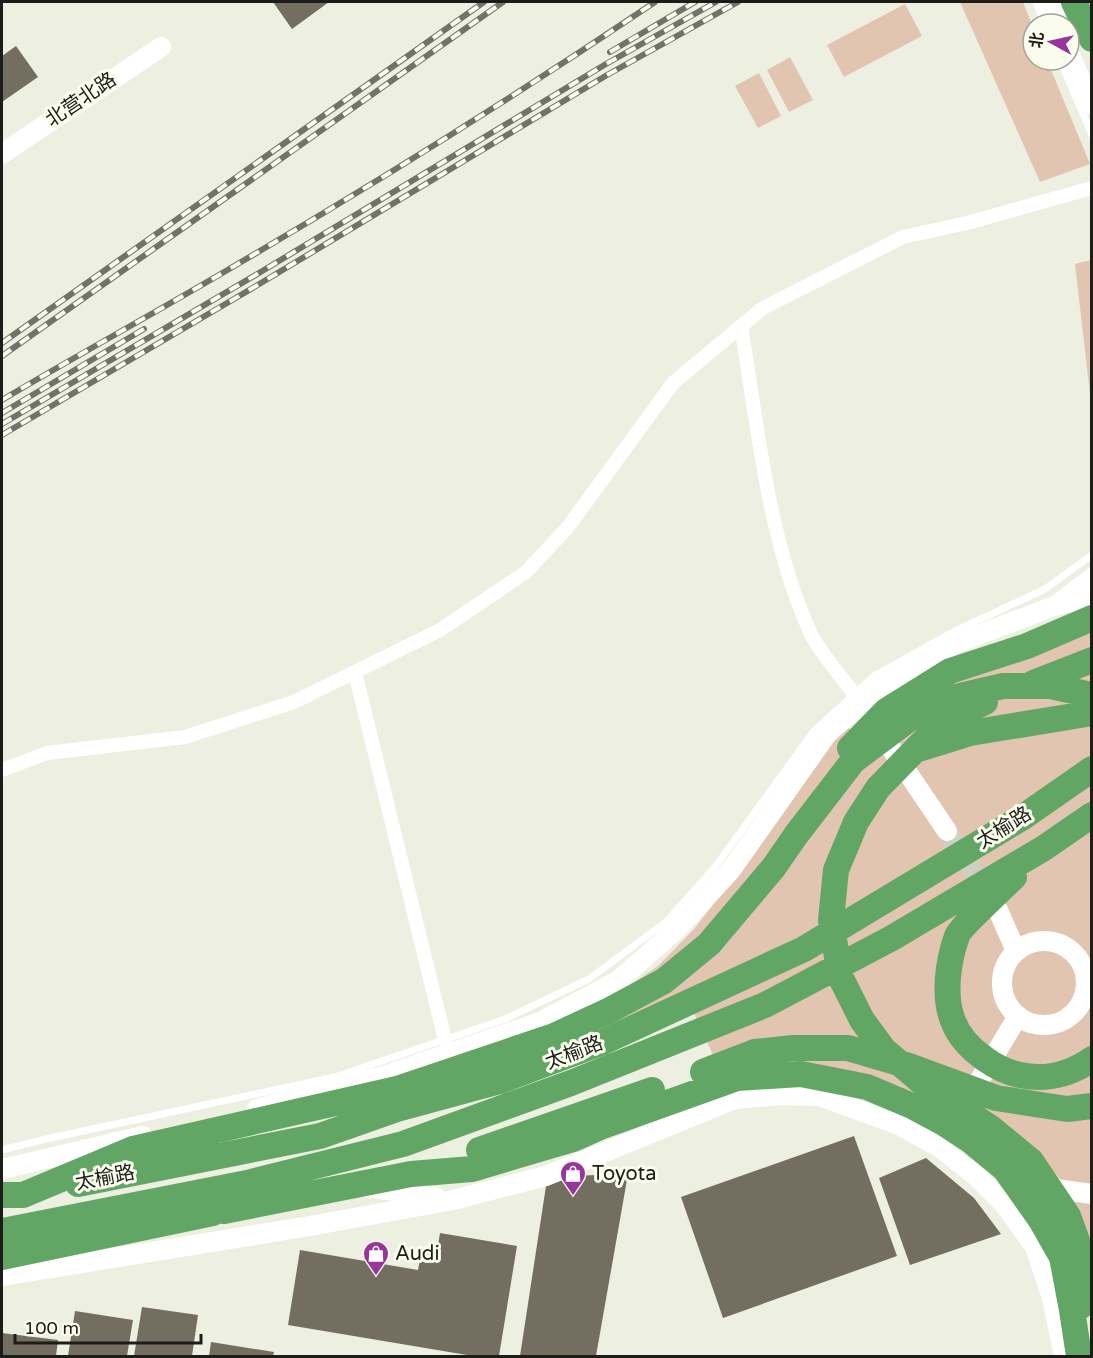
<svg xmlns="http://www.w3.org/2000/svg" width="1093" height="1358" font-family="'Varela Round','Noto Sans SC',sans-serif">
  <rect width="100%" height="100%" fill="#edf0e0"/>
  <path fill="#e2c5b1" d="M960 2H1023L1033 27V60H1047L1090 164 1040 182Z
    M905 4 922 36 844 77 827 45Z
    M790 57 813 100 789 112 767 70Z
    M759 73 781 116 758 128 735 86Z
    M1091 260H1092L1091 403 1075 264Z
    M1091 628V1327L1090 1248 1062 1181 1007 1125 866 1077 733 1073 713 1055 685 993 583 1041 619 993 658 966 695 928 725 889 845 724 862 741 936 688Z"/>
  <path fill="#746e61" d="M273 2H329L292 29Z
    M16 46 38 77 2 102V56Z
    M854 1136 897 1256 723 1318 681 1197Z
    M926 1158 974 1198 1001 1234 910 1265 879 1178Z
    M628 1174 596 1356H520L546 1186 568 1176Z
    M440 1233 517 1246 499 1356H473L288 1325 300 1250 418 1270 422 1248 437 1251Z
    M142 1307 198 1315 192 1356H134Z
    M75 1311 133 1320 127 1356H68Z
    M2 1333 58 1340 56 1356H2Z
    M211 1342 274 1352 273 1356H209Z"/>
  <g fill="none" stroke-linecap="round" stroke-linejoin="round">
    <path stroke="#ced0c2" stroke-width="20" stroke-dasharray="20 10" stroke-linecap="butt" d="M947 831 989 895"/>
    <path stroke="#fff" stroke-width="7" d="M1036 2 1045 24
      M1060 60 1092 135
      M2 1150 46 1139 335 1077 505 1019 589 979 666 922 715 867 814 731 874 676 955 631 1045 589 1092 555"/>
    <path stroke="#fff" stroke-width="14" d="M741 326C758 428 768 540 811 634 820 653 842 677 854 694
      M355 672 445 1040
      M2 770 47 753 185 737 294 702 440 630 526 572 568 527 673 383 763 308 903 237 967 223 1092 188"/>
    <path stroke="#fff" stroke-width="20" d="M1049 2 1058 24
      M1069 53 1092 105
      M2 154 161 47
      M1058 604 1092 578
      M876 726 947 831
      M998 910 1016 951
      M1002 983a42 42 0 1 1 84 0a42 42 0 1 1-84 0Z
      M967 1101 1018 1016
      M257 1109 384 1076 540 1022 619 980 678 928 731 870 827 734 880 687 957 643 1057 605 1092 599
      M2 1169 143 1136
      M367 1187 436 1197
      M1042 1187 1092 1194
      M2 1276 310 1226 453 1200 546 1176 735 1099 780 1095 820 1096 899 1125 939 1147 976 1176 1004 1204 1035 1247 1052 1298 1064 1356"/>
    <path stroke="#62a665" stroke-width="26" d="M1074 2 1092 39
      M1033 683 1092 660
      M850 748 886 711 950 671 1027 646 1092 618
      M917 748 942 723 985 702
      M1014 877C1004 887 960 927 957 936 948 961 943 996 953 1021 959 1037 972 1050 985 1059 1018 1083 1058 1083 1092 1059
      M703 1072 755 1052 793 1048H848L909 1066 996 1098 1067 1109 1092 1106
      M479 1150 652 1090
      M78 1184 320 1136 397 1109 500 1081 603 1042 804 949 1023 817 1092 769
      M2 1195H23L133 1149 397 1089 554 1036 610 1010 664 981 709 944 774 867 796 835 853 761 921 710 960 696 1003 686H1050L1092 695
      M176 1202 224 1211 411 1174 472 1169 573 1139 600 1127 737 1078 801 1074 867 1087 912 1106 942 1122 971 1141 1005 1169 1041 1220 1062 1257 1072 1310 1079 1356
      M2 1231 247 1183 403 1144 571 1083 765 1005 892 938 1044 848 1092 815
      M2 1257 213 1213
      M1081 1306 1084 1260 1068 1216 1031 1161 991 1128 923 1083 884 1050 862 1020 840 976 831 920 836 870 856 822 878 788 915 750 970 733 1092 713"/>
    <defs>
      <path id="rail" d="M610 52 695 2
        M2 343 484 2
        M2 356 503 2
        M2 400C81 353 162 309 241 262 381 180 520 93 655 2
        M2 413 144 329
        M2 424 259 273 606 64 716 2
        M2 435 256 286 607 75 738 2"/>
    </defs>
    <use href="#rail" stroke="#717369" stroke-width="6"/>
    <use href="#rail" stroke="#fafded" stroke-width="4" stroke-dasharray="11" stroke-linecap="butt"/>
  </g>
  <defs>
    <symbol id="shop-pin" viewBox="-11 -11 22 30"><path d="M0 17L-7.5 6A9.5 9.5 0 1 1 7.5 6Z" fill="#97359b" stroke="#fafded"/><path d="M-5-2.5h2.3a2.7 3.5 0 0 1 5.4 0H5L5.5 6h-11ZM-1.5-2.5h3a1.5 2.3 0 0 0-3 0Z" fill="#fff"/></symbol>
  </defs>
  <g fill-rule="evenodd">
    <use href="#shop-pin" x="558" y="1159" width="30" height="40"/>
    <use href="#shop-pin" x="361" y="1239" width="30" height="40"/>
  </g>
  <g text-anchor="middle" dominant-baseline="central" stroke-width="6" stroke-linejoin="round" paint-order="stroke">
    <g font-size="20" fill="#1c1d18" stroke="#fafded">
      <text transform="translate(81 100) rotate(-34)">北营北路</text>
      <text transform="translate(1004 828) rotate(-32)">太榆路</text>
      <text transform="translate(574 1053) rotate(-21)">太榆路</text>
      <text transform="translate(105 1178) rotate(-11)">太榆路</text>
    </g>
    <g font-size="20" fill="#1c1d18" stroke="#fafded" text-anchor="start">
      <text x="592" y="1174">Toyota</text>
      <text x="395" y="1254">Audi</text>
    </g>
  </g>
  <rect width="1093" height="1358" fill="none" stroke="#1c1d18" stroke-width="6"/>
  <g transform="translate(1051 42) rotate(278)"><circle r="28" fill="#fafded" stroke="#a1a398" stroke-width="1.5"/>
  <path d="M0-4.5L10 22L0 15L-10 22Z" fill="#97359b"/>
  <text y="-9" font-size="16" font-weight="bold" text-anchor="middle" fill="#1c1d18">北</text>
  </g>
  <path d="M15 1334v9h186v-9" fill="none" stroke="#1c1d18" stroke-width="3"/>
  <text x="24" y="1334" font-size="18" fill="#1c1d18" stroke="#fafded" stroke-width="4.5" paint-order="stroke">100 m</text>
</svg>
